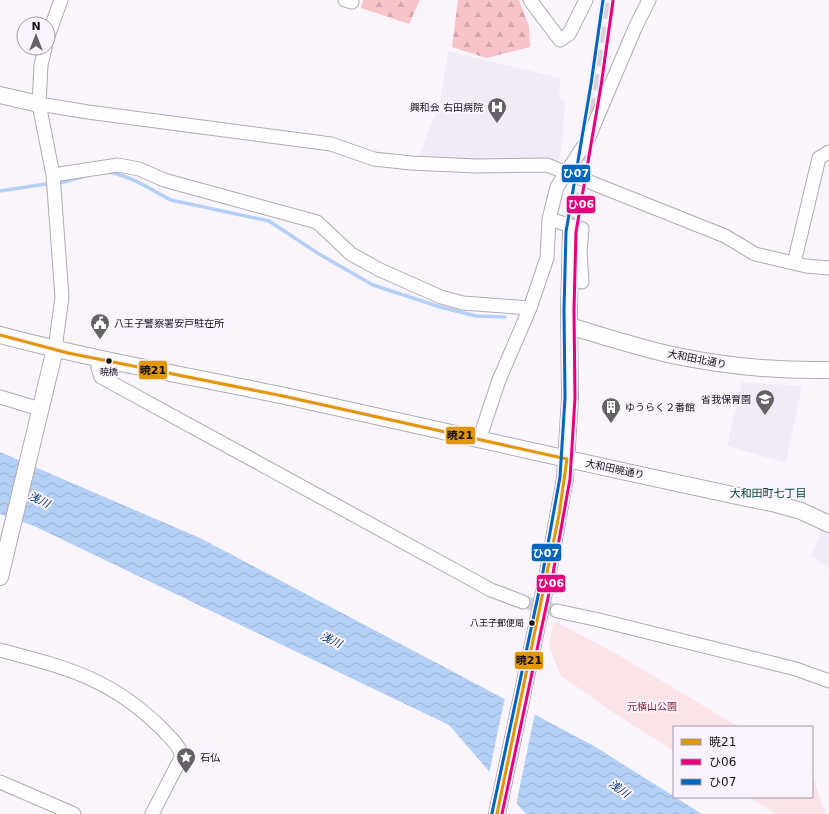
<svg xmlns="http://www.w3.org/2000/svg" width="829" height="814" font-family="'DejaVu Sans','Noto Sans JP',sans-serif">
  <defs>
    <pattern id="forest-firs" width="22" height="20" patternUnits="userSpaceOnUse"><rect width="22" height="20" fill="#f7c4c8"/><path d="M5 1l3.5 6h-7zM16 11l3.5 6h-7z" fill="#d3a7ab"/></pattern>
    <pattern id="water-waves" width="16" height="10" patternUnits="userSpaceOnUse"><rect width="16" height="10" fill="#b4d0f6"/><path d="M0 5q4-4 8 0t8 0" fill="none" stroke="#9ab2d2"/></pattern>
  </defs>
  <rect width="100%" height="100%" fill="#faf5fc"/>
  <path fill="#f3eaf8" d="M448 51 560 78 559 98 565 101 562 147 559 161 549 158 447 161 419 157 441 97Z
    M742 382 802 386 786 463 727 446Z
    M822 529 829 532V569L811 556Z"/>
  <path fill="url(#forest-firs)" d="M363 0H420L409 24 361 8Z
    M458 0H519L529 26 530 47 486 58 452 47Z"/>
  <path fill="#fbe4e7" d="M554 621 615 653 739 727H674V751L617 715 560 675 549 645Z
    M812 772 825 814H776L748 797H812Z"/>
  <path fill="url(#water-waves)" d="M0 452 200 538 594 746 702 814H526L449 725 34 526 0 514Z"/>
  <path fill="#faf5fc" d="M505 697 535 713 516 805 489 774Z"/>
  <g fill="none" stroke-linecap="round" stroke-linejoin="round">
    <path stroke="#b4d0f6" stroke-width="3.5" d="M105 172C129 174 151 190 171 200L269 221 319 254 373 285 440 307 476 316 505 317
      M60 183 82 177
      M0 191 46 184"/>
    <path stroke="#d8d3da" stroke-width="13" stroke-dasharray="13 6" stroke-linecap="butt" d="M523 602 557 611"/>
    <path stroke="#d8d3da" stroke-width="16" stroke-dasharray="16 8" stroke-linecap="butt" d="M571 232 596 85 608 0"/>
    <defs>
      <path id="minor" d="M345 0 352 2
        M530 0 560 40 569 34 586 0
        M48 36 61 0
        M45 48 41 65 39 104 53 175 62 297 55 349
        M39 104 88 112 331 144 374 159 411 163 477 166 547 165 725 236 755 254 806 266 829 268
        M53 175 118 165 139 169 164 180 317 222 351 254 380 270 441 297 463 303 530 308
        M549 219 582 229 580 252 582 282
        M794 263 819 158 829 152
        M99 359 98 368 101 377 491 590 523 602
        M0 397 40 409
        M479 440 499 380 530 308 547 258 549 219 557 187 588 139 635 28 649 0
        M557 611 599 620 796 669 829 681
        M0 650C68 668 113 679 164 731 170 738 183 748 181 758L152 814
        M0 782 74 814"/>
      <path id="tertiary" d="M0 95 39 104
        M569 326C603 336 637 347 672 355 724 366 776 371 829 370
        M0 335C94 360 190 376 285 396 449 432 612 470 776 504L801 511 829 524
        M0 577 55 349
        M497 814 547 578 565 478 570 398 569 310 571 232"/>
    </defs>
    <use href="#minor" stroke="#afabb1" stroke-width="15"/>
    <use href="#tertiary" stroke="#afabb1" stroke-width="18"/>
    <use href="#minor" stroke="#fefeff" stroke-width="13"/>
    <use href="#tertiary" stroke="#fefeff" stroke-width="16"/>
    <defs>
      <path id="bus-1" d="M0 335 68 353 283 396 567 459 559 515 497 814"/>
      <path id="bus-2" d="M502 814 552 579 570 479 575 398 574 310 576 232 601 86 613 1"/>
      <path id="bus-3" d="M492 813 542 577 560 477 565 398 564 310 566 232 591 84 603 0"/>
    </defs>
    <use href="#bus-1" stroke="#fbf2ff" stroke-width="6"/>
    <use href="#bus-2" stroke="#fbf2ff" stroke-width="6"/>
    <use href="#bus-3" stroke="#fbf2ff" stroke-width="6"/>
    <use href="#bus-1" stroke="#e09702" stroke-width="3"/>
    <use href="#bus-2" stroke="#e5007d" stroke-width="3"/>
    <use href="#bus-3" stroke="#0065bd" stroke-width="3"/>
  </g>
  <defs>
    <symbol id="hospital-pin" viewBox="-11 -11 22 30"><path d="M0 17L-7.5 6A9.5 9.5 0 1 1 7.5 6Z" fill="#656167" stroke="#fbf2ff"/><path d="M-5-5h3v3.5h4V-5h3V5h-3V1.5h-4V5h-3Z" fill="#fff"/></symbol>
    <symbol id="civic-pin" viewBox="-11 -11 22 30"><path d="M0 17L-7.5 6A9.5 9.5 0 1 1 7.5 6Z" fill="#656167" stroke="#fbf2ff"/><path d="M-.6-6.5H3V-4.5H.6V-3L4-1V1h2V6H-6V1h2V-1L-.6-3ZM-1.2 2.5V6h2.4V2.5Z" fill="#fff"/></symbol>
    <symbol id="school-pin" viewBox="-11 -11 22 30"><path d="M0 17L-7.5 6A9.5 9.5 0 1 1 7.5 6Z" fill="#656167" stroke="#fbf2ff"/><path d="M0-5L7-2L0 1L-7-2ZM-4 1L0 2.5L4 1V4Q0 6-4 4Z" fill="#fff"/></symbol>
    <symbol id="building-pin" viewBox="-11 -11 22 30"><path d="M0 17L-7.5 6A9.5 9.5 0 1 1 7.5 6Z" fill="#656167" stroke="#fbf2ff"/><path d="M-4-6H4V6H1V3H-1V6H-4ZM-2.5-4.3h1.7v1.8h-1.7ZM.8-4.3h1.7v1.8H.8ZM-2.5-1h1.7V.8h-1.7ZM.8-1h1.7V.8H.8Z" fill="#fff"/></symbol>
    <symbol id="sight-pin" viewBox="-11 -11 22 30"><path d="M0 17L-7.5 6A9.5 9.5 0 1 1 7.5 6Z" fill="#656167" stroke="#fbf2ff"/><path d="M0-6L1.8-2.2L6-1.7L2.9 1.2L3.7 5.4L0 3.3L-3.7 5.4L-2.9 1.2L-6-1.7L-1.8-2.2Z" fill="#fff"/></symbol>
  </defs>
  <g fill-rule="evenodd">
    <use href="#hospital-pin" x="486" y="96" width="22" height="30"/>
    <use href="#civic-pin" x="89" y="312" width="22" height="30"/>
    <use href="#school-pin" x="754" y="388" width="22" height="30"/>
    <use href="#building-pin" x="600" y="396" width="22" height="30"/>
    <use href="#sight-pin" x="175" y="746" width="22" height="30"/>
  </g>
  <g fill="#151217" stroke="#fbf2ff" stroke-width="1.5">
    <circle cx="109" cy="361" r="3.5"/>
    <circle cx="532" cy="623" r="3.5"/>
  </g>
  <g text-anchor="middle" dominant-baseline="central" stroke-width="4" stroke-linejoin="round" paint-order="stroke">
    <g font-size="9" fill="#151217" stroke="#fbf2ff">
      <text x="109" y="372">暁橋</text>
      <text x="524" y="623" text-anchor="end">八王子郵便局</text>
    </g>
    <g font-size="10" fill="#151217" stroke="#fbf2ff" text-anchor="start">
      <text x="483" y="107" text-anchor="end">興和会 右田病院</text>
      <text x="114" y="323">八王子警察署安戸駐在所</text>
      <text x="751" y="399" text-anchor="end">省我保育園</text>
      <text x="625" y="407">ゆうらく２番館</text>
      <text x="200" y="757">石仏</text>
    </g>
    <g font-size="10" fill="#151217" stroke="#fbf2ff">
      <text transform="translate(697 359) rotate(11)">大和田北通り</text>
      <text transform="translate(615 469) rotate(12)">大和田暁通り</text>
    </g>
    <g font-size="10" fill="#8d2634" stroke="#fbf2ff">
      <text x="652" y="706">元横山公園</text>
    </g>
    <g font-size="11" fill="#00492f" stroke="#fbf2ff">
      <text x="768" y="493">大和田町七丁目</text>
    </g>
    <g font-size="11" font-style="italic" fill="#013971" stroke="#fbf2ff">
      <text transform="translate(39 500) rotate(26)">浅川</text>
      <text transform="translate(331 640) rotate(26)">浅川</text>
      <text transform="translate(619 789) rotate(36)">浅川</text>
    </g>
  </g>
  <g stroke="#fbf2ff" stroke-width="1.5">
    <rect x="561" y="164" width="30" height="19" rx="4" fill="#0065bd"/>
    <rect x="566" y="195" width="30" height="19" rx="4" fill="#e5007d"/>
    <rect x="138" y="360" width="30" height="20" rx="4" fill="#e09702"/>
    <rect x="445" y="426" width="31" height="19" rx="4" fill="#e09702"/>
    <rect x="531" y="543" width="31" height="19" rx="4" fill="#0065bd"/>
    <rect x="536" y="574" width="30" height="19" rx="4" fill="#e5007d"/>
    <rect x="514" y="651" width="30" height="19" rx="4" fill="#e09702"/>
  </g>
  <g font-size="11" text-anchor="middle" font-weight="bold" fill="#fff">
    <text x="576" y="177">ひ07</text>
    <text x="581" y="208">ひ06</text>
    <text x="546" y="557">ひ07</text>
    <text x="551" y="587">ひ06</text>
  </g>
  <g font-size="11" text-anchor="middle" font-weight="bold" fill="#111">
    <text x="153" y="374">暁21</text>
    <text x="460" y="439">暁21</text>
    <text x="529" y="664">暁21</text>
  </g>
  <rect x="673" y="726" width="140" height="72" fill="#fbf2ff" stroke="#9f98a2"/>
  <rect x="681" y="739" width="20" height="6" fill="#e09702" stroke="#9f98a2"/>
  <text x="709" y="746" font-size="12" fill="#151217">暁21</text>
  <rect x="681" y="759" width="20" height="6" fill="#e5007d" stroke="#9f98a2"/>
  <text x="709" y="766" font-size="12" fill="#151217">ひ06</text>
  <rect x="681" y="779" width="20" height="6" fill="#0065bd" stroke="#9f98a2"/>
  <text x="709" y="786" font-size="12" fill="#151217">ひ07</text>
  <g transform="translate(36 36)"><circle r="19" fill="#fbf2ff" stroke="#9f98a2"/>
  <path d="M0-3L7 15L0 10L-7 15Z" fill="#656167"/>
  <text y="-6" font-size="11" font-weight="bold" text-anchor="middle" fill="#151217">N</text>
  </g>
</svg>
